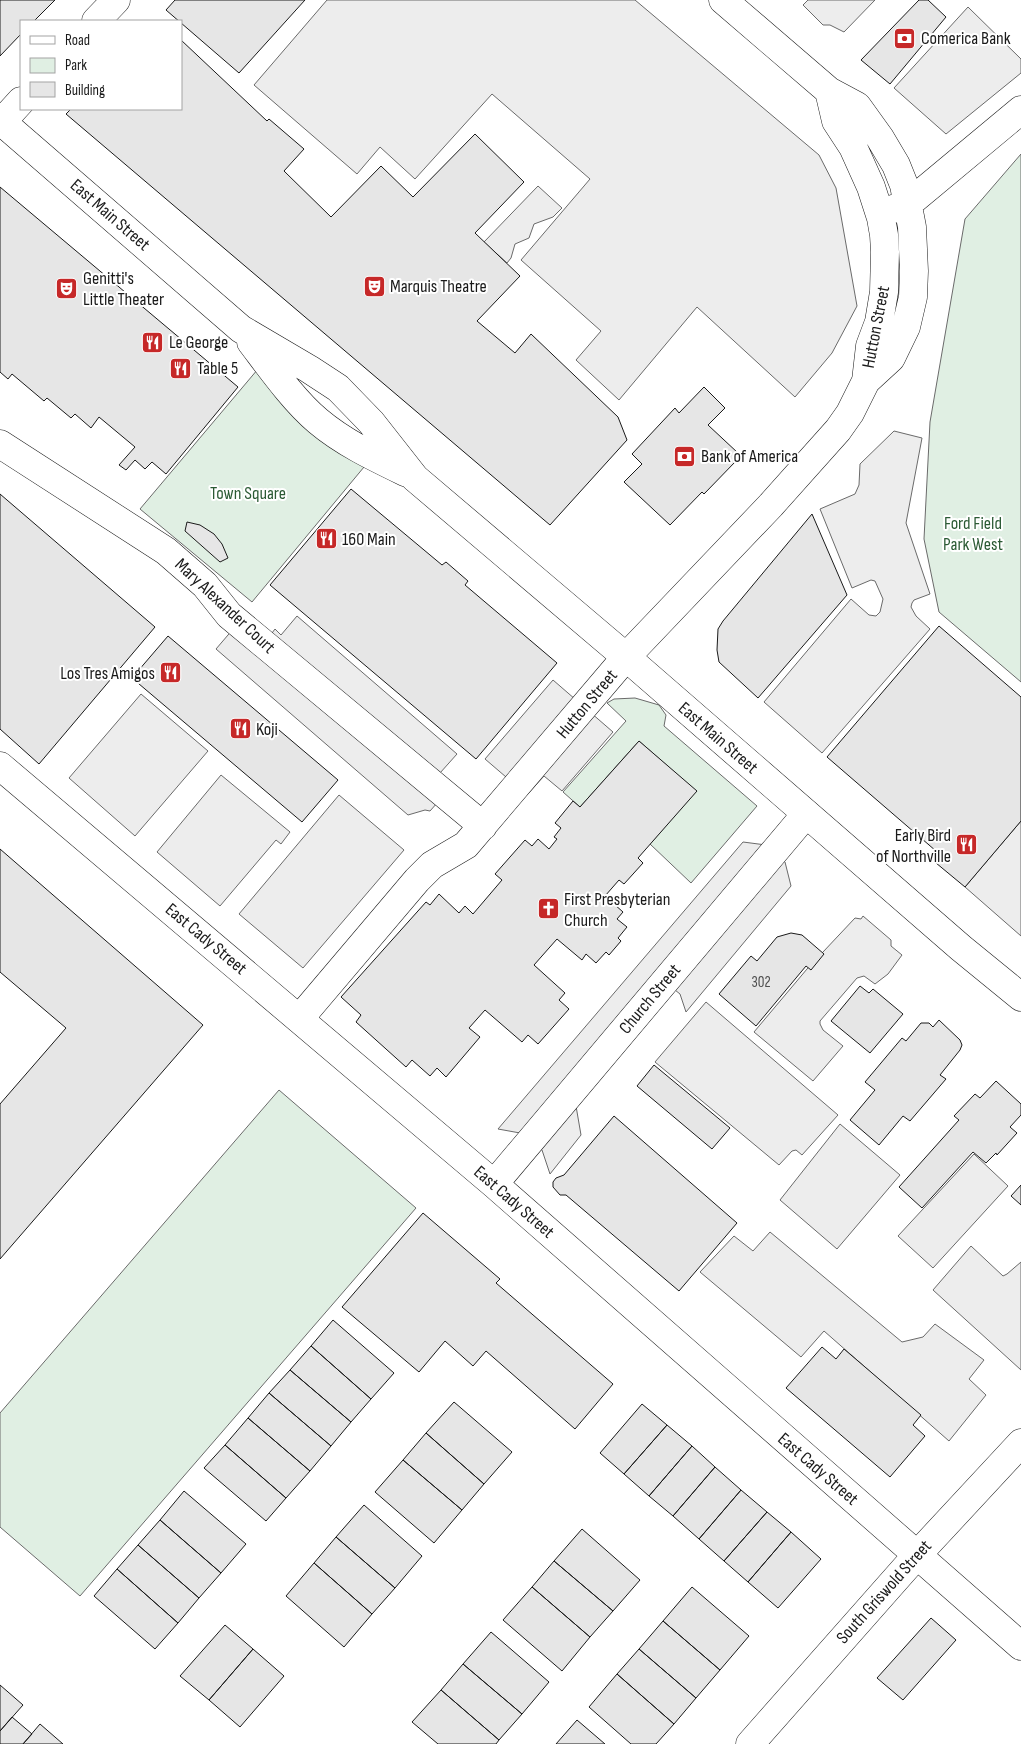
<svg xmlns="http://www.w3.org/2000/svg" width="1021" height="1744" font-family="'Sofia Sans Condensed',sans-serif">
  <rect width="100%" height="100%" fill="#fff"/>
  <path fill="#e0efe3" stroke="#6a6a6a" d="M1021 154V682L939 612 924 539 930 422 965 219Z
    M258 369 369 461 252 602 140 509Z
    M635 698 659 705 666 715 664 726 757 806 691 883 650 844 696 791 639 741 580 807 563 792 626 721 607 703 614 699Z
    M279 1090 416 1208 80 1596 0 1527V1413Z"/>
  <path fill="#ededed" stroke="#6a6a6a" d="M327 0H635L819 155 836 188 857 306 832 353 795 397 697 307 619 400 576 360 601 331 521 260 590 179 492 94 415 179 380 147 357 174 254 85Z
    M808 0H875L844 32 830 25H823L803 5Z
    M968 7 1021 59V73L946 134 894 88Z
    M538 186 562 208 553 217 534 224 529 238 515 244 511 258 507 263 484 242Z
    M894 431 922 438 906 523 930 594 914 600 912 603 911 607 916 616 930 629 822 753 764 702 851 599 869 615 876 616 880 612 883 599 875 581 871 580 852 588 820 509 855 494 859 485 860 464Z
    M246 614 269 632 272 633 275 629 281 635 297 616 457 754 440 773 453 785 430 811 425 810 408 815 216 649Z
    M553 680 613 732 562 791 544 776 527 795 485 759Z
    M141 694 208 751 135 836 69 778Z
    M221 775 290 832 281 844 276 840 220 906 157 852Z
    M339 795 404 850 303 968 239 914Z
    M1021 821V936L965 887Z
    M743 842 766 845 785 862 791 886 686 1012 680 994 665 982 576 1106 581 1135 550 1174 542 1150 520 1133 498 1129Z
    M863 916 891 940V946L902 955 888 974 875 984 864 976 857 978 820 1021V1024L823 1030 843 1046 813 1081 754 1032 807 969 855 918 861 919Z
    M706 1002 838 1115 802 1155 796 1150 792 1151 779 1165 655 1062Z
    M840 1124 900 1175 837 1249 780 1200Z
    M974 1154 1008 1186 933 1268 898 1236Z
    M770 1232 902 1342 923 1337 935 1324 984 1360 969 1379 986 1395 949 1441 824 1331 801 1357 700 1272 734 1236 753 1251Z
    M971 1246 1003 1276 1007 1274 1021 1262V1370L933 1290Z"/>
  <path fill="#e6e6e6" stroke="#1a1a1a" d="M0 0H55L34 21H21V34L0 56Z
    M175 0H305L239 73 166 10Z
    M919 0H928L946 17 890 84 861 60Z
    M181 40 267 121 269 119 304 149 284 171 331 217 381 166 413 197 475 134 524 182 475 233 520 276 477 321 515 353 531 334 618 417 627 440 550 525 66 114 71 109H181Z
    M0 187 238 387 166 474 152 462 145 469 135 460 126 470 119 465 135 447 99 417 91 428 75 414 71 418 47 398 44 401 12 374 8 379 0 372Z
    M704 387 725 408 708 425 738 453 733 459 736 461 704 494 702 492 670 525 624 482 642 464 632 454 675 408 679 413Z
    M351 489 442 565 446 562 468 581 465 585 557 663 476 759 270 585Z
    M0 494 155 627 39 764 0 729Z
    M812 514 847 595 758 698 719 662 717 650 718 629 723 621Z
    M187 522 200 525 214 534 222 544 228 558 220 562 185 531Z
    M939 626 1021 697V821L965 887 930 858 936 851 827 757Z
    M168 636 338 780 302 822 132 678Z
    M639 741 697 791 638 858 643 863 624 884 619 880 605 896 623 912 617 919 627 927 618 938 621 941 609 955 606 952 596 963 586 954 582 960 557 939 534 965 565 993 559 1000 569 1009 538 1044 528 1035 522 1042 485 1010 469 1028 480 1037 446 1077 437 1068 430 1076 412 1060 406 1067 356 1022 361 1015 341 997 426 902 430 905 439 894 459 913 465 906 473 914 502 880 495 874 525 840 532 846 538 839 549 849 557 839 554 837 561 828 555 823 573 801 580 807Z
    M0 849 203 1025 0 1259V1104L66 1028 0 972Z
    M791 933 802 935 824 954 811 970 806 966 756 1026 719 994 751 956 757 961 777 937Z
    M860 986 869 993 873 989 903 1014 870 1053 831 1021Z
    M939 1020 960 1040 962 1045 960 1050 940 1075 946 1079 910 1121 903 1116 879 1145 850 1120 875 1090 865 1082 902 1038 906 1041 921 1023H929L933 1027Z
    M654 1065 730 1128 712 1149 637 1086Z
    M996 1081 1021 1104V1115L1010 1127 1017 1133 997 1155 996 1153 986 1163 973 1152 922 1208 899 1187 959 1120 954 1116 975 1094 980 1098Z
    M614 1116 737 1223 679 1291 566 1195H560L553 1187V1182L556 1178 564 1175Z
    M1021 1185V1205L1011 1196Z
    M423 1213 500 1279 496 1283 613 1384 575 1429 486 1351 473 1366 445 1341 419 1372 342 1307Z
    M333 1320 394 1373 371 1399 311 1346Z
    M311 1346 371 1399 351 1422 290 1370Z
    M822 1347 836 1359 844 1349 921 1415 913 1425 925 1436 890 1477 786 1388Z
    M290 1370 351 1422 331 1446 269 1393Z
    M269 1393 331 1446 310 1471 248 1418Z
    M454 1402 512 1452 484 1484 426 1433Z
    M642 1404 667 1425 624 1474 600 1453Z
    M248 1418 310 1471 286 1498 225 1445Z
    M667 1425 692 1446 649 1496 624 1474Z
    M426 1433 484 1484 462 1510 403 1460Z
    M225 1445 286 1498 266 1521 204 1468Z
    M692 1446 715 1467 673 1516 649 1496Z
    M403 1460 462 1510 434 1543 375 1492Z
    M715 1467 741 1490 699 1539 673 1516Z
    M741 1490 767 1512 724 1561 699 1539Z
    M184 1491 246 1544 221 1573 160 1520Z
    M364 1505 422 1556 395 1588 336 1537Z
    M767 1512 791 1532 748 1582 724 1561Z
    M160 1520 221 1573 199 1598 138 1545Z
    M582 1529 640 1580 613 1611 554 1561Z
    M791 1532 821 1559 778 1608 748 1582Z
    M336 1537 395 1588 372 1614 314 1563Z
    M138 1545 199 1598 178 1623 117 1569Z
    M554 1561 613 1611 590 1637 532 1587Z
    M314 1563 372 1614 344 1647 286 1596Z
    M117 1569 178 1623 155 1649 94 1596Z
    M532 1587 590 1637 562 1671 503 1620Z
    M692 1587 749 1636 720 1670 663 1621Z
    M931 1618 956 1640 903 1700 877 1678Z
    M663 1621 720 1670 696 1698 639 1649Z
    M225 1625 253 1649 209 1700 180 1676Z
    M491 1632 549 1682 522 1714 463 1664Z
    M253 1649 284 1676 240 1727 209 1700Z
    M639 1649 696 1698 674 1724 617 1674Z
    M463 1664 522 1714 499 1740 441 1690Z
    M617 1674 674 1724 656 1744H631L589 1707Z
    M0 1685 23 1705 0 1731Z
    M441 1690 499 1740 496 1744H438L412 1722Z
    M12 1717 32 1734 23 1744H0V1731Z
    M577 1720 605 1744H556Z
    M40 1724 63 1744H23Z"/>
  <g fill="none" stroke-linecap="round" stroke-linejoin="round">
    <defs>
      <path id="minor" d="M723 0 829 91 857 106 880 138 896 165 904 185 912 227 914 271 913 297 906 327 891 358 866 381
        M893 209 908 204 1021 110
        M0 444 166 551 205 585 229 615 483 826
        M0 766 494 1184 1021 1646
        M300 1018 417 880 432 865 466 845 626 657 771 505 838 430 850 413 866 381 870 346 879 322 884 292 885 252 884 235 881 218 871 187 853 147 836 121 829 91
        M494 1184 806 814
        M750 1744 917 1555 1021 1443"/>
      <path id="tertiary" d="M2 122 241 329 309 369 338 388 371 422 415 478 626 657 961 948 1021 997
        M251 342C270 367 294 401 318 421 344 443 376 458 407 473"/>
      <path id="secondary" d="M96 21 116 0
        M0 124 21 101"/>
    </defs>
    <use href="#minor" stroke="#1a1a1a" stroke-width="29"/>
    <use href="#tertiary" stroke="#1a1a1a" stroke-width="29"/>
    <use href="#secondary" stroke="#1a1a1a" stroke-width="29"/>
    <use href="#minor" stroke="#fff" stroke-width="28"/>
    <use href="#tertiary" stroke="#fff" stroke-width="28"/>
    <use href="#secondary" stroke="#fff" stroke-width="28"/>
  </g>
  <defs>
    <symbol id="bank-square" viewBox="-11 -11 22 22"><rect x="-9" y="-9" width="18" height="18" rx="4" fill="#c62828" stroke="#fff"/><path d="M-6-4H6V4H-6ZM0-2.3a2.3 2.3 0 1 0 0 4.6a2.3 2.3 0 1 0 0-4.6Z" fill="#fff"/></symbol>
    <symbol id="theatre-square" viewBox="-11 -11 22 22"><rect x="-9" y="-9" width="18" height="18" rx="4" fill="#c62828" stroke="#fff"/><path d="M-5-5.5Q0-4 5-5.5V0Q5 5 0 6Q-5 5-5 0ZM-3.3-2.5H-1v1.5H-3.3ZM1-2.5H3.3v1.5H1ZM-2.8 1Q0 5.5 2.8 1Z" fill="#fff"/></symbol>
    <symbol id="restaurant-square" viewBox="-11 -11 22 22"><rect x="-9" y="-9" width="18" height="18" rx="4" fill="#c62828" stroke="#fff"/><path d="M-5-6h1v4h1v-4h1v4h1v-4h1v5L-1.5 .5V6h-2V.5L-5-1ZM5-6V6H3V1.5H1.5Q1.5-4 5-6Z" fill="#fff"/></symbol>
    <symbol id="church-square" viewBox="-11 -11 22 22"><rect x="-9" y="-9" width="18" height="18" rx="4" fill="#c62828" stroke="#fff"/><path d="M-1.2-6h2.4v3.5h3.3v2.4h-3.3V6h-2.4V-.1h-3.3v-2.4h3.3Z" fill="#fff"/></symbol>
  </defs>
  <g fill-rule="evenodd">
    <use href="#bank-square" x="892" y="26" width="25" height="25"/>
    <use href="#theatre-square" x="362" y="274" width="25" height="25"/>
    <use href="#theatre-square" x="54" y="276" width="25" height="25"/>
    <use href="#restaurant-square" x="140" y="330" width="25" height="25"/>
    <use href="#restaurant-square" x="168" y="356" width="25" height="25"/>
    <use href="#bank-square" x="672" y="444" width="25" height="25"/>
    <use href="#restaurant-square" x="314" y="526" width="25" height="25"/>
    <use href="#restaurant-square" x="158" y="660" width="25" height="25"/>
    <use href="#restaurant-square" x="228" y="716" width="25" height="25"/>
    <use href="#restaurant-square" x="954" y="832" width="25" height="25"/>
    <use href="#church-square" x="536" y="896" width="25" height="25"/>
  </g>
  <g text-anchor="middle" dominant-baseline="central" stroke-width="4" stroke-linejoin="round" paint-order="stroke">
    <g font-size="15" fill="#4d4d4d">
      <text x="761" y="982">302</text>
    </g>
    <g font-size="18" fill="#1a1a1a" stroke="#fff" text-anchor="start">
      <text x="921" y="38">Comerica Bank</text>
      <text x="83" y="278">Genitti's<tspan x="83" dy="21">Little Theater</tspan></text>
      <text x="390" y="286">Marquis Theatre</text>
      <text x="169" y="342">Le George</text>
      <text x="197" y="368">Table 5</text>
      <text x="701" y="456">Bank of America</text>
      <text x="342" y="539">160 Main</text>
      <text x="155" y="673" text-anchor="end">Los Tres Amigos</text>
      <text x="256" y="729">Koji</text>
      <text x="951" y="835" text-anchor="end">Early Bird<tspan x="951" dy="21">of Northville</tspan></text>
      <text x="564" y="899">First Presbyterian<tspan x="564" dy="21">Church</tspan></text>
    </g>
    <g font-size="18" fill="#1a1a1a" stroke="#fff">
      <text transform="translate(110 215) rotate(41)">East Main Street</text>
      <text transform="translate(876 327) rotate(-79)">Hutton Street</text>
      <text transform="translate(225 606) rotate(43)">Mary Alexander Court</text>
      <text transform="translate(587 704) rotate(-50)">Hutton Street</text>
      <text transform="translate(718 738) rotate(41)">East Main Street</text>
      <text transform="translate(206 939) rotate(40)">East Cady Street</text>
      <text transform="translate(650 999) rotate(-50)">Church Street</text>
      <text transform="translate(514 1202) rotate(41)">East Cady Street</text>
      <text transform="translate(818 1469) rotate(41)">East Cady Street</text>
      <text transform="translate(884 1592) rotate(-48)">South Griswold Street</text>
    </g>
    <g font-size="18" fill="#2b5a34" stroke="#fff">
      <text x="248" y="493">Town Square</text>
      <text x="973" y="523">Ford Field<tspan x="973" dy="21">Park West</tspan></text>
    </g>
  </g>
  <rect x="20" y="20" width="162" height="90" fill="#ffffff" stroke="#a3a3a3"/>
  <rect x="30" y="36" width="25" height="8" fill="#ffffff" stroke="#a3a3a3"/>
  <text x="65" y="45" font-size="15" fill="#1a1a1a">Road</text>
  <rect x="30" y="58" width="25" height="15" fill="#e0efe3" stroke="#a3a3a3"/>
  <text x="65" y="70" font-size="15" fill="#1a1a1a">Park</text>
  <rect x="30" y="82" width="25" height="15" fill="#e6e6e6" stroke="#a3a3a3"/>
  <text x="65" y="95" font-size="15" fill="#1a1a1a">Building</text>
</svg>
